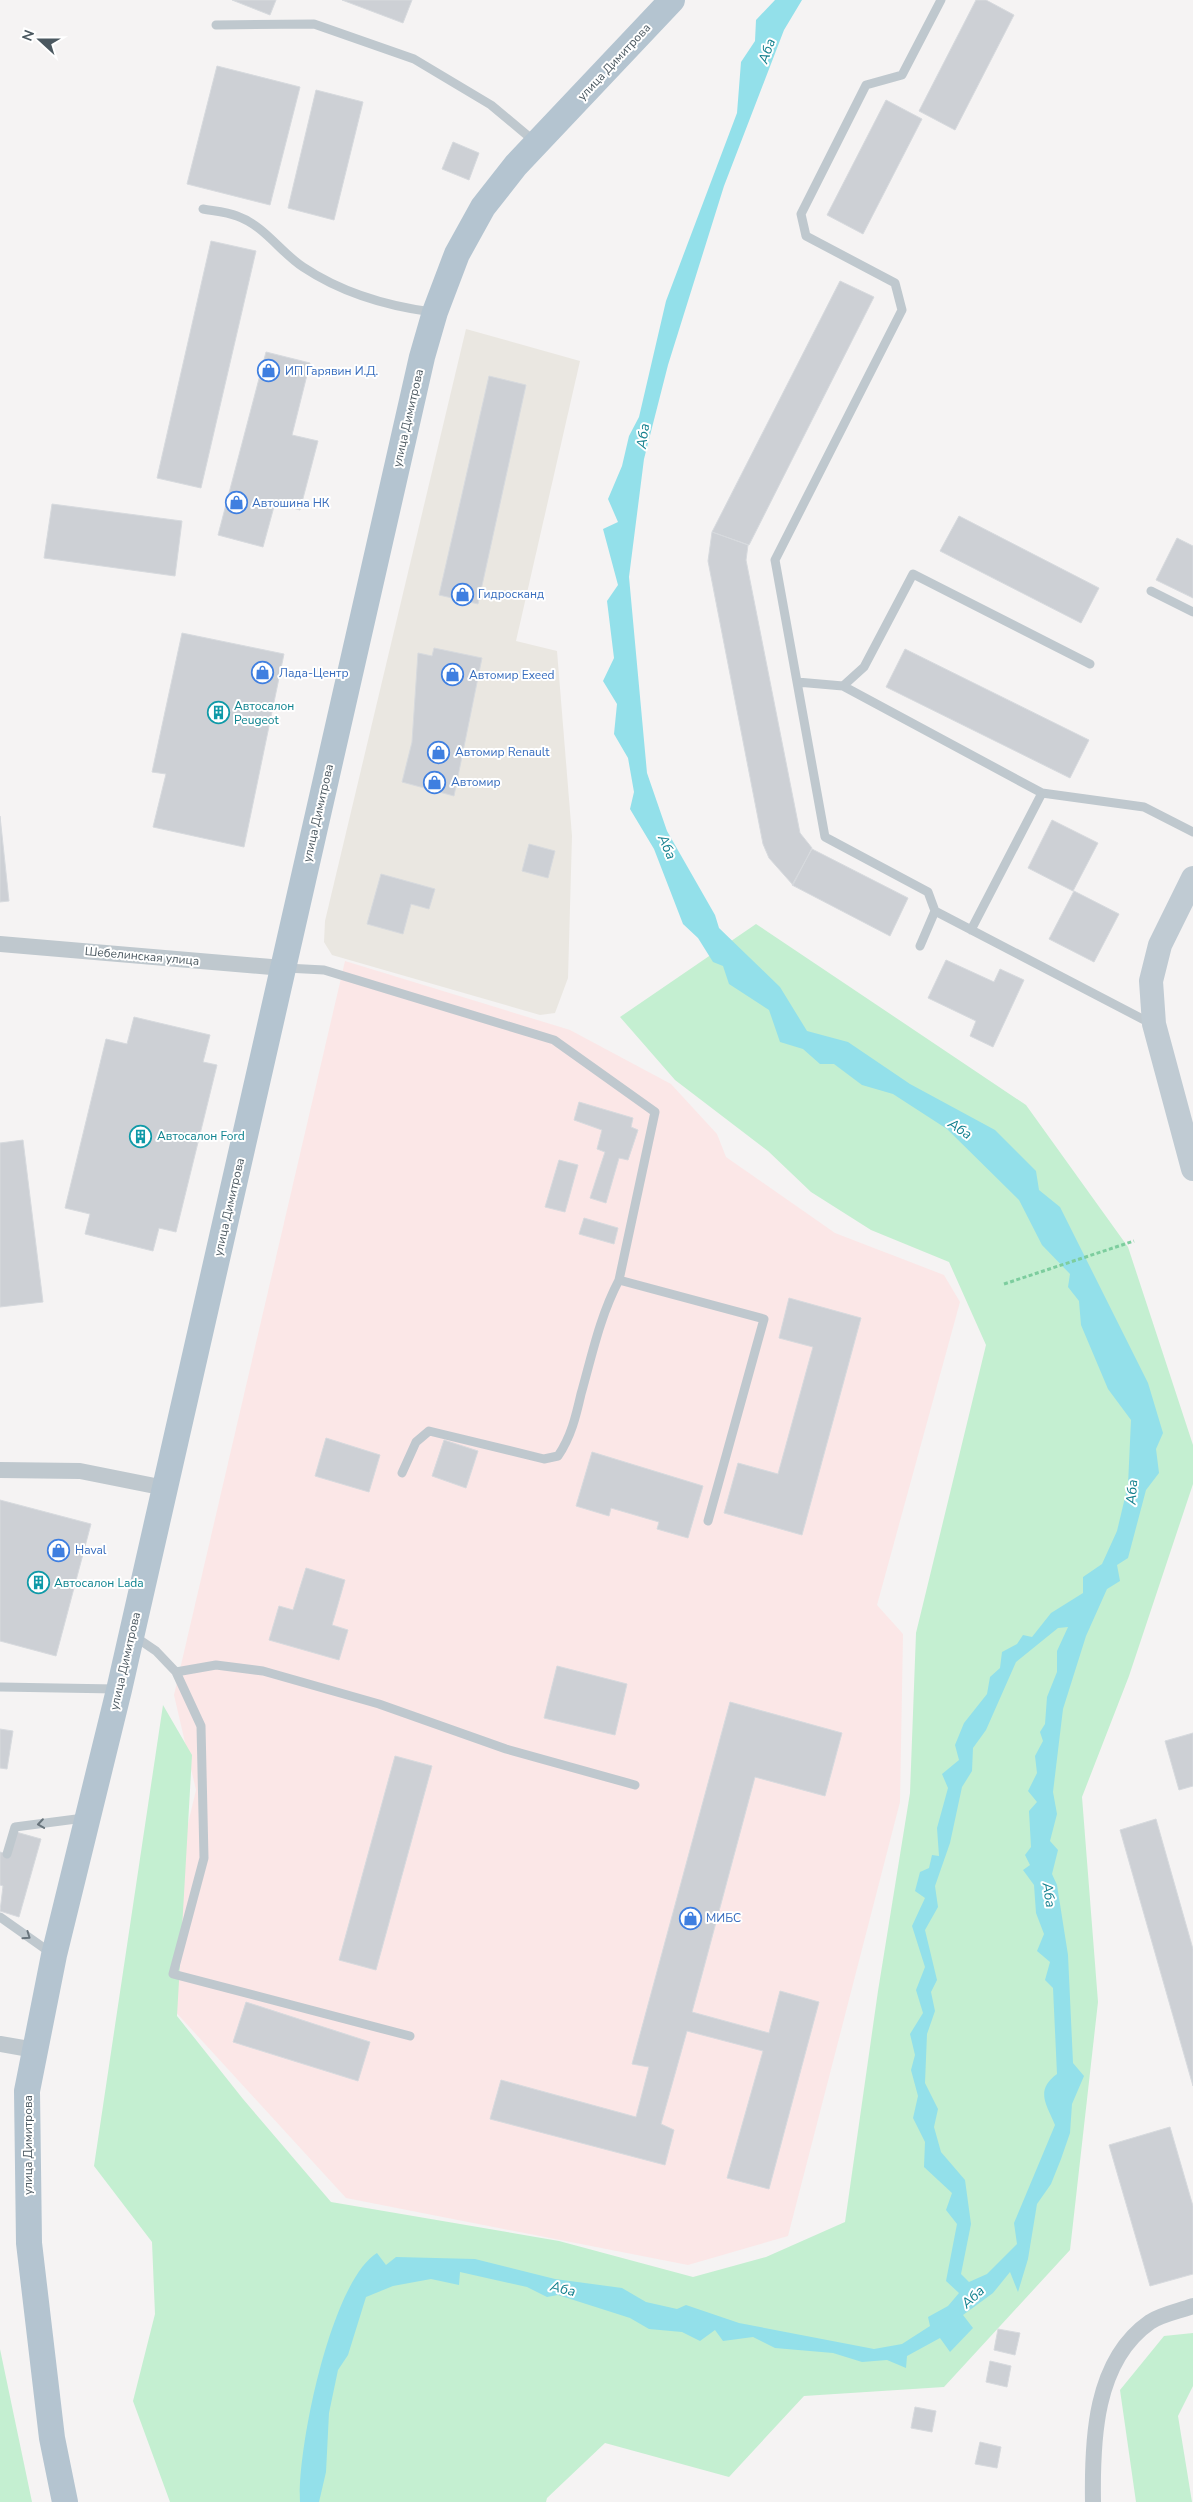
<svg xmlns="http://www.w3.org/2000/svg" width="1193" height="2502" font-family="'Nunito Sans',sans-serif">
  <rect width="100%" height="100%" fill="#f5f3f3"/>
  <path fill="#eae7e1" d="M466 329 580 361 516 641 557 651 572 836 568 978 555 1013 540 1015 332 955 324 942 325 921Z"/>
  <path fill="#fbe7e7" d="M345 961 570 1030 671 1084 717 1134 726 1157 835 1233 944 1275 960 1302 877 1605 903 1634 900 1802 788 2236 688 2265 346 2198 150 1984 196 1790 174 1695Z"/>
  <path fill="#c4efd1" d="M756 924 1026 1105 1128 1247 1193 1445V1484L1129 1676 1082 1797 1098 2002 1070 2250 944 2387 804 2396 729 2477 605 2443 547 2498 546 2502H170L133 2401 155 2314 152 2242 94 2166 163 1705 192 1755 177 2016 243 2099 331 2202 559 2241 693 2277 766 2257 845 2222 878 1991 910 1793 916 1633 986 1345 949 1262 871 1230 811 1192 768 1151 675 1080 620 1017Z
    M1193 2333V2386L1178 2416 1192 2502H1136L1120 2390 1164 2336Z
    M0 2349 32 2502H0Z"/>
  <path fill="#93e0ea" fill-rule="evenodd" d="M775 0H802L784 30 724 186 668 365 644 459 629 577 647 773 667 831 715 915 719 928 780 987 807 1031 848 1042 910 1084 995 1130 1036 1171 1039 1190 1060 1207 1148 1383 1163 1433 1156 1449 1159 1473 1146 1490 1128 1558 1117 1565 1120 1581 1107 1589 1086 1636 1063 1709 1053 1792 1057 1814 1050 1841 1058 1850 1052 1874 1057 1885 1068 1955 1073 2063 1084 2076 1072 2104 1070 2133 1061 2159 1051 2184 1037 2204 1028 2259 1018 2292 1010 2272 993 2293 963 2315 973 2328 950 2352 940 2338 907 2356 906 2368 887 2360 862 2362 833 2353 775 2348 753 2337 723 2341 715 2330 700 2341 682 2332 649 2329 630 2318 558 2295 547 2297 527 2287 460 2272 459 2285 431 2279 393 2286 366 2297 348 2355 338 2370 329 2413 326 2472 319 2502H300C297 2449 331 2281 377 2253L386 2265 396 2257 475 2259 555 2279 622 2288 646 2302 677 2309 686 2305 739 2323 874 2349 902 2344 930 2326 928 2317 948 2306 959 2293 946 2281 957 2224 946 2210 952 2193 924 2167 925 2142 913 2118 918 2096 911 2070 915 2055 910 2034 923 2013 916 1990 925 1967 912 1926 925 1898 915 1891 920 1872 929 1868 932 1855 939 1856 937 1828 948 1788 942 1774 959 1760 955 1745 964 1723 987 1694 990 1677 1000 1668 1002 1652 1017 1644 1023 1635 1032 1637 1051 1613 1083 1593V1577L1102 1564 1117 1531 1128 1485 1131 1420 1108 1389 1081 1325 1079 1301 1068 1287 1070 1274 1042 1245 1019 1200 947 1129 893 1094 862 1085 834 1064H820L803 1049 780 1042 769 1010 729 984 723 966 713 962 698 938 683 924 654 849 630 809 634 792 628 758 614 734 617 704 603 681 614 658 607 601 618 585 603 529 618 522 608 499 622 466 629 436 639 417 666 301 737 113 741 62 755 41 756 20ZM1068 1627 1057 1651V1672L1047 1697 1045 1724 1040 1732 1043 1741 1035 1756 1037 1773 1028 1791 1037 1802 1029 1811 1031 1847 1025 1855 1030 1865 1023 1870 1034 1885 1036 1913 1044 1934 1037 1951 1050 1962 1045 1980 1053 1988 1057 2074C1035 2090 1046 2104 1055 2125L1014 2223 1017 2244 987 2274 969 2282 961 2274 971 2224 965 2180 941 2152 934 2127 938 2109 925 2083 927 2034 935 2011 931 1992 937 1980 925 1930 938 1907 935 1886 950 1843 962 1787 972 1771 973 1748 986 1730 1016 1662 1058 1628Z"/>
  <path fill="#cdd0d5" stroke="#d7dade" d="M232 0H276L270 15Z
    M342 0H412L403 23Z
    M976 0H986L1014 15 955 130 919 111Z
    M217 66 300 87 270 205 187 184Z
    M316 90 363 102 334 220 288 208Z
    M886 100 922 119 863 234 827 215Z
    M453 142 479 153 469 180 442 169Z
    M211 241 256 251 201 488 157 478Z
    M840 281 874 297 749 545 712 532Z
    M266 352 310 363 292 435 318 441 300 510 275 503 263 547 218 535Z
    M489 376 526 385 478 604 439 595Z
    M52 504 182 521 175 576 44 558Z
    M959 516 1099 588 1081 623 940 551Z
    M712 532 748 545 746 560 800 833 812 848 793 885 769 858 763 844 708 561Z
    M1177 538 1193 546V598L1156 580Z
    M182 633 284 654 244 847 153 827 166 774 152 772Z
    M434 648 482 658 454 796 402 782 412 742 418 653 432 656Z
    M905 649 1089 740 1070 778 886 687Z
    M0 816 9 901 0 902Z
    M1052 820 1098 843 1073 891 1028 868Z
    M529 844 555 851 548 878 522 871Z
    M812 849 908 898 890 936 792 885Z
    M381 874 435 889 429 909 411 904 403 934 367 924Z
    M1074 891 1119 914 1094 962 1049 939Z
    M946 960 994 982 1000 969 1024 980 993 1047 970 1036 976 1021 928 998Z
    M134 1017 210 1035 203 1062 217 1065 176 1232 159 1228 153 1251 85 1234 90 1214 65 1208 106 1039 127 1044Z
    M579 1102 633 1118 631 1127 638 1130 628 1160 619 1158 606 1203 590 1198 605 1152 597 1149 602 1130 574 1120Z
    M23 1140 43 1302 0 1307V1143Z
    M559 1160 578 1165 565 1212 545 1207Z
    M584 1218 618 1228 614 1244 579 1234Z
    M789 1298 861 1318 802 1535 724 1513 738 1463 778 1474 813 1347 779 1338Z
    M326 1438 380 1455 369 1492 315 1476Z
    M444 1440 478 1451 466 1488 432 1476Z
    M592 1452 703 1486 688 1538 657 1529 659 1522 611 1508 609 1516 576 1506Z
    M0 1500 91 1524 56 1656 0 1641Z
    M306 1568 345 1580 332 1625 348 1630 339 1660 269 1640 279 1606 293 1610Z
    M557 1666 627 1684 615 1735 544 1718Z
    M730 1702 842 1733 825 1796 755 1777 692 2012 769 2033 780 1991 819 2002 769 2189 727 2178 763 2051 687 2031 661 2124 674 2130 665 2165 490 2119 501 2080 636 2117 649 2067 632 2064Z
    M0 1729 13 1731 7 1769 0 1768Z
    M1193 1733V1786L1179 1790 1165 1741Z
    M395 1756 432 1766 376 1970 339 1960Z
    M1156 1819 1193 1949V2086L1120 1830Z
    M16 1832 41 1839 19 1917 0 1911 3 1886 0 1885V1852L10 1855Z
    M246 2002 370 2042 358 2081 233 2042Z
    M1170 2127 1193 2206V2274L1150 2286 1109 2145Z
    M998 2329 1020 2333 1015 2355 994 2350Z
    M990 2361 1011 2366 1007 2387 986 2382Z
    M915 2407 936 2411 932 2432 911 2428Z
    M980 2442 1001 2447 997 2468 975 2464Z"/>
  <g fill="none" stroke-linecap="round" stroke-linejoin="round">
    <path stroke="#7dcd9e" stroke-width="3" stroke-dasharray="4 2.5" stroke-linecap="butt" d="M1004 1284 1134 1241"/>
    <path stroke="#bfc8ce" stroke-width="9" d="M216 25 314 24 414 59 491 105 534 141
      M203 209C214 211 227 212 237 216 265 226 280 252 303 267 342 293 387 306 432 312
      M1151 591 1193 612
      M797 682 843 686 1042 793 1144 807 1193 832
      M843 686 864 667 913 574 1090 664
      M935 911 1152 1024
      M971 930 1042 793
      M920 946 935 911 928 892 825 837 775 560 902 310 895 283 806 236 801 214 866 85 902 75 941 0
      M286 968 324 970 554 1040 655 1112 619 1280 764 1319 708 1521
      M402 1473 416 1442 429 1431 544 1459 558 1456C571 1437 576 1416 581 1394 592 1355 600 1316 619 1280
      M134 1636 156 1651 176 1672 201 1726 204 1858 173 1974 410 2036
      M176 1672 216 1665 263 1671 379 1704 506 1749 635 1785
      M0 1687 116 1689
      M7 1854 15 1827 84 1818
      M0 1917 51 1953"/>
    <path stroke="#bfc8ce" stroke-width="16" d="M0 944 283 968
      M0 1470 80 1471 165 1488
      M0 2044 35 2050
      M1093 2502C1092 2441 1094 2361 1150 2322 1162 2314 1180 2311 1193 2306"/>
    <path stroke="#c0cbd3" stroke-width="24" d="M1193 878 1160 945 1151 981 1154 1024 1193 1169"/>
    <path stroke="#b4c4d0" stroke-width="26" d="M65 2502 52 2438 29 2243 27 2091 54 1955 119 1690 422 357 435 312 457 254 483 207 516 165 672 0"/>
  </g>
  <defs><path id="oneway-chevron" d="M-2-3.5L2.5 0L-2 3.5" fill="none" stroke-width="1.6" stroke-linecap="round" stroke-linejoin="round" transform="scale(1.25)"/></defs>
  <g stroke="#68747c">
    <use href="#oneway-chevron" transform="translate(41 1824) rotate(172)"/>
    <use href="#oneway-chevron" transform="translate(27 1936) rotate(35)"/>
  </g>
  <defs>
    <symbol id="shop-ring" viewBox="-11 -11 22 22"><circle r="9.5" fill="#fff" stroke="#3f7fe0" stroke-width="1.5"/><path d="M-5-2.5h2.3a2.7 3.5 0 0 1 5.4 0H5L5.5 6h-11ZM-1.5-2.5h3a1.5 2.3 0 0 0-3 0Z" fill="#3f7fe0"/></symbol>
    <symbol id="building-ring" viewBox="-11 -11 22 22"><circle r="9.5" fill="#fff" stroke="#0f9aa8" stroke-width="1.5"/><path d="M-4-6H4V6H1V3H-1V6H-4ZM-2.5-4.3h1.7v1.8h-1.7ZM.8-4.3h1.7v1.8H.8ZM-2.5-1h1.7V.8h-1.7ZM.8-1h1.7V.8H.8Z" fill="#0f9aa8"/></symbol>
  </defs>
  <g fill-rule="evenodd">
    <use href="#shop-ring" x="256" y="358" width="25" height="25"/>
    <use href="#shop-ring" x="224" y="490" width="25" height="25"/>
    <use href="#shop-ring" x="450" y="582" width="25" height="25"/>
    <use href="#shop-ring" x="250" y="660" width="25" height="25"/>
    <use href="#shop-ring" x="440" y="662" width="25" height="25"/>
    <use href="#building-ring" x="206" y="700" width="25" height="25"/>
    <use href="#shop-ring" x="426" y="740" width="25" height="25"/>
    <use href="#shop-ring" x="422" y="770" width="25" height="25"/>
    <use href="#building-ring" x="128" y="1124" width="25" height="25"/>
    <use href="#shop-ring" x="46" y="1538" width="25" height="25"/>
    <use href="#building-ring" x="26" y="1570" width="25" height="25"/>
    <use href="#shop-ring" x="678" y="1906" width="25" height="25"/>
  </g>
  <g text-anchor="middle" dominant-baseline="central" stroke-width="4" stroke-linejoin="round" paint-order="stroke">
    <g font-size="12" fill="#4b5860" stroke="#fff">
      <text transform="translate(614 62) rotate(-47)">улица Димитрова</text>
      <text transform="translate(408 418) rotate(-77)">улица Димитрова</text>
      <text transform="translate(318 813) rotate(-77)">улица Димитрова</text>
      <text transform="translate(142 956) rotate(5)">Шебелинская улица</text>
      <text transform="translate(229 1207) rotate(-77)">улица Димитрова</text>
      <text transform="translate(125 1661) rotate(-77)">улица Димитрова</text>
      <text transform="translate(28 2145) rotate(-90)">улица Димитрова</text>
    </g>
    <g font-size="12" fill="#366cbe" stroke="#fff" text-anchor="start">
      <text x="285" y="371">ИП Гарявин И.Д.</text>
      <text x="252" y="503">Автошина НК</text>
      <text x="478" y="594">Гидросканд</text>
      <text x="279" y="673">Лада-Центр</text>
      <text x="469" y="675">Автомир Exeed</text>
      <text x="455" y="752">Автомир Renault</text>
      <text x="451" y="782">Автомир</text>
      <text x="75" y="1550">Haval</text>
      <text x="706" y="1918">МИБС</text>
    </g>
    <g font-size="12" fill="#0d838f" stroke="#fff" text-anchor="start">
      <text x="234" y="706">Автосалон<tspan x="234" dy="14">Peugeot</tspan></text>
      <text x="157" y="1136">Автосалон Ford</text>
      <text x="54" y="1583">Автосалон Lada</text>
    </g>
    <g font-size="14" font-style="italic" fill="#117f8d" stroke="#fff">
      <text transform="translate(767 51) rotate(-71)">Аба</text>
      <text transform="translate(643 436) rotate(-82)">Аба</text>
      <text transform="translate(667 847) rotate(66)">Аба</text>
      <text transform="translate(960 1129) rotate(34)">Аба</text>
      <text transform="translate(1132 1492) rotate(-86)">Аба</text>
      <text transform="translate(1049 1895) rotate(81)">Аба</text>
      <text transform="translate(563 2289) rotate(14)">Аба</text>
      <text transform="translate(973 2297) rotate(-43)">Аба</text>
    </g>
  </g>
  <g transform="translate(40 40) rotate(291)" stroke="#ffffff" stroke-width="4" paint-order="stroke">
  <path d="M0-4L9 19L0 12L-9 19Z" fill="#4b5860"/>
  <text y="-8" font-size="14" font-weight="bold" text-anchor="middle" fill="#4b5860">N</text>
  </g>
</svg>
